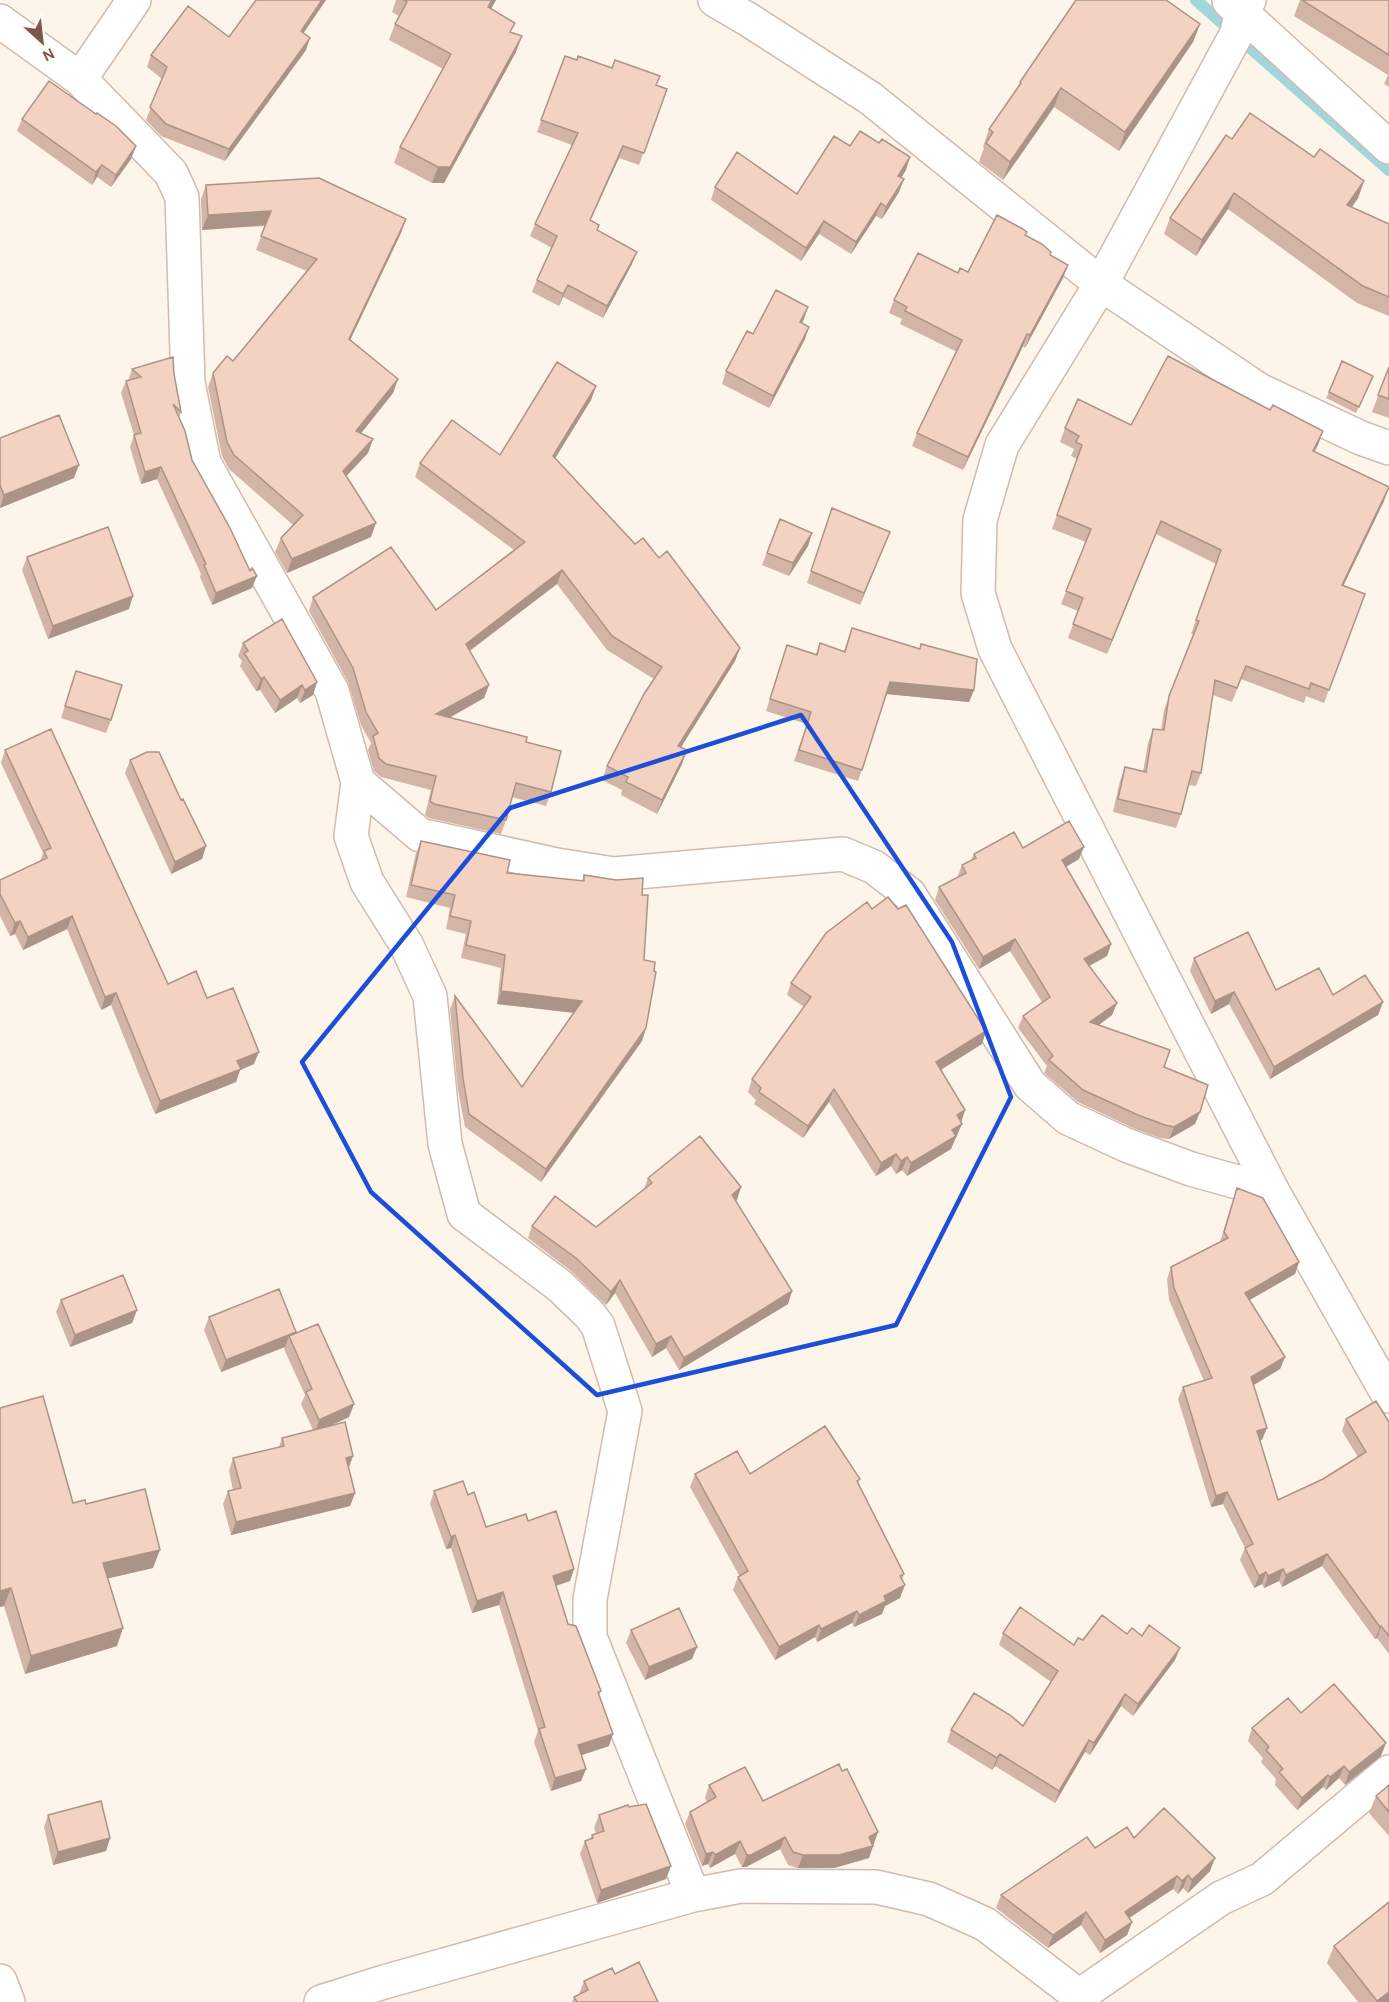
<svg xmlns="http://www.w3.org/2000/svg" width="1389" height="2002" font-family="Karla,sans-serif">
  <rect width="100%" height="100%" fill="#fdf5ea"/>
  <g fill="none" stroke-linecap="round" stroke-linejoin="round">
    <path stroke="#a3d6db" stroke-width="12" d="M1196 0 1389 170"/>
    <defs>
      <path id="street" d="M715 0 749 20 870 98 1101 284 1259 390 1361 438 1389 448
        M1249 0 1241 13 1237 33 1101 284 1002 445 980 520 978 593 995 649 1273 1192 1389 1396
        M1229 1 1389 147
        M0 21 80 79 171 173 182 197 188 383 204 463 332 691 358 782 351 836 367 882 406 944 430 996 445 1144 464 1214 560 1286 590 1315 598 1326 625 1411 590 1599V1637L693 1895
        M80 79 134 0
        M358 782 420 835 557 865 614 874 843 854 874 867 909 894 1030 1085 1068 1118 1126 1145 1191 1169 1273 1192
        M321 2002 384 1982 693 1895 741 1886 876 1887 929 1899 985 1924 1079 1996
        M1078 2002 1079 1996 1221 1898 1262 1879 1389 1772"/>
      <path id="secondary" d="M0 1981 8 2002"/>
    </defs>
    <use href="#street" stroke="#d1bbae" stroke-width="36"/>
    <use href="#secondary" stroke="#d7bdae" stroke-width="36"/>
    <use href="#street" stroke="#fff" stroke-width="33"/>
    <use href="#secondary" stroke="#fff" stroke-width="33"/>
  </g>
  <path fill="#d2b5a6" d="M326 0 303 33 306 50 225 161 161 136 146 120 162 79 147 67 151 55 229 37Z
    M396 0H496L491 9 512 33 516 52 444 183H432L394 163 400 147 443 69 389 40 395 24 399 16 392 12Z
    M1300 0H1389V87L1384 84 1388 75 1294 16Z
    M1200 24 1193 42 1119 151 1054 107 1003 180 979 162 984 148 983 147 989 129 1018 88 1020 82Z
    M565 56 577 60 578 56 667 89 639 165 619 158 590 220 597 230 632 264 603 318 563 297 559 306 532 292 537 280 552 248 530 236 535 224 572 145 537 132Z
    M22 119 136 146 131 159 111 187 97 177 92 185 17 131Z
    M1232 139 1314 157 1364 181 1358 198 1352 207 1389 224V316L1357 303 1228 209 1196 256 1164 234 1170 218Z
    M850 146 906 170 901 178 899 192 882 219 876 216 851 254 819 234 801 261 711 200 715 187 797 194Z
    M206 185 406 219 401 233 350 340 398 379 393 393 361 433 373 439 368 453 346 476 371 537 287 573 275 552 281 538 293 525 229 469 222 456 208 387 213 373 233 361 307 271 256 250 265 226 202 230 201 199Z
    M1025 235 1051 252 1050 255 1068 265 1063 278 1025 348 1023 346 963 470 912 446 917 433 957 352 900 324 902 319 889 313 894 300 958 273 968 272Z
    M804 319 802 323 805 339 769 408 722 384 726 371 753 334Z
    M1389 367V418L1372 412Z
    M132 369 174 374 181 412 179 418 192 460 252 588 212 605 200 577 201 574 157 479 141 484 130 447 134 435 121 393 126 381H128Z
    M1373 376 1356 413 1326 398 1329 392Z
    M596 386 591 400 555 458 635 544 659 558 740 648 735 661 681 747 682 764 657 814 621 795 622 790 602 780 607 766 654 679 607 650 557 584 470 651 489 685 484 698 449 718 526 742 551 792 546 806 512 797 506 820 501 834 429 818 425 815 431 790 381 777 374 771 368 750 371 743 361 725 348 682 309 611 313 597 436 610 514 550 415 477 420 463 500 455Z
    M1131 425 1318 445 1314 451 1384 501 1343 586 1365 594 1324 703 1306 696 1304 703 1241 679 1232 702 1213 695 1201 773 1196 786 1188 785 1181 814 1176 828 1113 812 1120 781 1125 767 1143 772 1148 743 1153 729 1161 730 1164 710 1193 634H1191L1216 564 1156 534 1107 654 1068 638 1078 611 1061 604 1086 542 1052 529 1077 459 1071 456 1074 449 1060 442 1065 428Z
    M0 438 74 478 0 508Z
    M832 508 885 544 860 605 807 583Z
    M780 519 812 533 808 546 789 576 762 565Z
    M27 557 129 609 48 639 22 570Z
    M852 628 974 690 969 702 887 694 858 781 794 761 807 724 766 711 787 645 816 654 820 643 844 651Z
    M243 643 317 682 313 695 300 703 297 698 275 713 260 690 256 691 240 666 242 661 238 656Z
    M76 671 111 720 106 733 61 718Z
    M5 750 168 984 207 998 254 1064 240 1070 236 1082 155 1114 111 1005 101 1010 67 929 23 950 15 934 10 936 0 916V880L40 861 43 853 1 763Z
    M130 760 181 800 206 846 202 859 171 874 125 773Z
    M421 841 507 873 582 881 584 875 642 895 646 1028 642 1041 541 1182 465 1127 458 1090 450 1009 455 996 522 1087 573 1013 497 1004 501 968 461 958 466 934 446 929 450 908 406 897 416 853Z
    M1023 848 1079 859 1066 867 1111 944 1107 956 1089 966 1117 1003 1112 1015 1098 1025 1164 1067 1195 1124 1169 1139 1160 1138 1133 1128 1078 1102 1044 1073 1047 1066 1018 1028 1023 1016 1042 1002 1010 951 979 969 935 900 939 887 957 878 962 865 971 860 974 854Z
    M872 909 986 1031 982 1044 941 1070 961 1122 957 1136 955 1137 951 1149 907 1176 902 1170 896 1174 891 1166 876 1176 829 1102 803 1138 754 1104 756 1100 748 1092 752 1079 804 1007 787 995 791 983Z
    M1194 958 1276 990 1383 1002 1378 1015 1270 1079 1229 1004 1211 1014 1190 971Z
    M648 1178 741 1187 736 1201 792 1291 788 1304 679 1370 666 1348 652 1357 615 1293 606 1305 571 1271 528 1238 532 1226 596 1227 644 1189Z
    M1237 1188 1299 1262 1295 1274 1249 1300 1285 1357 1280 1369 1254 1385 1262 1440H1260L1278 1500 1323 1479 1358 1457 1342 1431 1346 1419 1389 1422V1654L1377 1638 1375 1639 1322 1566 1282 1587 1279 1581 1264 1588 1262 1584 1254 1588 1240 1560 1245 1548 1223 1504 1211 1507 1178 1399 1183 1387 1204 1381 1169 1300 1167 1279 1171 1267 1220 1242Z
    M61 1300 137 1310 132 1323 70 1347 56 1312Z
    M209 1317 296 1332V1333L354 1404 349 1417 331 1425 353 1456 349 1468 355 1493 350 1506 231 1535 223 1504 228 1491 233 1490 229 1471 233 1458 279 1447 282 1438 313 1430 301 1404 305 1395 284 1349 285 1347 221 1372 204 1330Z
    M0 1408 73 1503 86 1504 153 1568 108 1578 117 1646 25 1674 4 1606 0 1607Z
    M695 1474H750L860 1479 858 1483 904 1574 902 1580 900 1598 885 1606 882 1614 854 1627 852 1623 817 1642 815 1637 775 1660 733 1590 738 1577H740L690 1487Z
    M434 1491 468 1495 486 1527 528 1521 570 1581 556 1586 568 1624 601 1691 599 1695 609 1746 581 1755 586 1769 581 1781 551 1791 534 1742 538 1731 499 1605 472 1613 451 1548 446 1549 430 1504Z
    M631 1630 692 1659 645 1680 626 1643Z
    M1003 1633 1074 1645 1083 1640 1127 1634 1175 1660 1133 1716 1121 1706 1090 1755 1085 1752 1055 1803 995 1766 992 1770 947 1742 951 1730 1023 1726 1051 1682 999 1645Z
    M1301 1713 1381 1756 1345 1785 1339 1778 1326 1790 1323 1787 1297 1810 1275 1785 1276 1779 1261 1762 1263 1758 1248 1741 1252 1728Z
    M709 1785 763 1801 873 1845 869 1858 834 1868H798L788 1865 780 1849 746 1867H742L735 1854 710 1868 708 1864 702 1866 685 1824 690 1812 707 1802 705 1798Z
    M1389 1785V1836L1369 1813 1376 1796Z
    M48 1815 110 1838 106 1851 53 1865 44 1827Z
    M599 1815 671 1866 666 1879 597 1903 580 1854 585 1841 590 1839 592 1835 596 1833 594 1828Z
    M1134 1838 1210 1871 1188 1893 1183 1888 1178 1894 1173 1889 1129 1918 1132 1922 1127 1935 1100 1953 1081 1925 1048 1948 996 1908 1001 1895 1095 1848Z
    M1334 1946 1389 2002H1358L1327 1963Z
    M615 1974 658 2002H572L574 1997 579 1994 584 1981Z"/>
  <path fill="#ab9387" d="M322 0H326L296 44 301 31Z
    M492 0H496L483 23 488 7Z
    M1200 24 1193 42 1119 151 1125 132Z
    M522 36 516 52 444 183H432L438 167Z
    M310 38 306 50 225 161 229 149Z
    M1061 88 1054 107 1003 180 1010 162Z
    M136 146 131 159 111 187 116 175Z
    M623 146 619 158 585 232 590 220Z
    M910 157 906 170 894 189 898 176Z
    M102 165 97 177 92 185 96 172Z
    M904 179 899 192 882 219 886 207Z
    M1364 181 1358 198 1341 222 1347 205Z
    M1234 193 1228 209 1196 256 1202 240Z
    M881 203 876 216 851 254 856 242Z
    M271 211 266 225 202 230 208 215Z
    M406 219 401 233 344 353 349 339Z
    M824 221 819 234 801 261 806 248Z
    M637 252 632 264 603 318 607 306Z
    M1068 265 1063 278 1025 348 1030 335Z
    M568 285 563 297 559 306 563 294Z
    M808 307 804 319 795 334 800 322Z
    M809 327 805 339 769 408 773 396Z
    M1027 334 1023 346 963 470 968 457Z
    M398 379 393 393 351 446 356 431Z
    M596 386 591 400 548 470 553 456Z
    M1323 431 1318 445 1308 464 1313 451Z
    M373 439 368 453 337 486 343 471Z
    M79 465 74 478 0 508 4 495Z
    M161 467 157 479 141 484 145 472Z
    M1389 487 1384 501 1337 599 1342 585Z
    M1161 521 1156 534 1107 654 1112 640Z
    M376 523 371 537 287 573 292 559Z
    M890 532 885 544 860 605 864 593Z
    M812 533 808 546 789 576 793 563Z
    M562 570 557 584 461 657 466 644Z
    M257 576 252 588 212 605 216 593Z
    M133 596 129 609 48 639 53 626Z
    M740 648 735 661 673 760 678 746Z
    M264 677 260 690 256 691 261 679Z
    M317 682 313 695 300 703 305 690Z
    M890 682 974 690 969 702 886 694Z
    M302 685 297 698 275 713 280 700Z
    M489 685 484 698 431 728 436 714Z
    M687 750 682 764 657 814 662 800Z
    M206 846 202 859 171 874 175 862Z
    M1084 847 1079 859 1057 872 1062 860Z
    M72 916 67 929 23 950 28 937Z
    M20 921 15 934 10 936 15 923Z
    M1015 939 1010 951 979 969 983 957Z
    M1111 944 1107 956 1080 971 1084 959Z
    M501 991 582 1001 577 1013 497 1004Z
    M1234 992 1229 1004 1211 1014 1215 1001Z
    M116 993 111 1005 101 1010 105 997Z
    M1383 1002 1378 1015 1270 1079 1274 1067Z
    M1117 1003 1112 1015 1086 1035 1090 1022Z
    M646 1028 642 1041 541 1182 546 1169Z
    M986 1031 982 1044 932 1075 936 1062Z
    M259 1052 254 1064 240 1070 236 1082 155 1114 160 1101 237 1061Z
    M834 1089 829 1102 803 1138 808 1126Z
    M965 1110 961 1123 957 1115Z
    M1200 1112 1195 1124 1169 1139 1174 1127Z
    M962 1124 951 1149 907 1176 911 1163 952 1130Z
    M896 1154 891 1166 876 1176 881 1163Z
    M907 1157 902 1170 896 1174 901 1161Z
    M741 1187 737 1200 728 1207 732 1195Z
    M1299 1262 1295 1274 1241 1305 1245 1293Z
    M620 1280 615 1293 606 1305 611 1292Z
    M792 1291 788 1304 679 1370 684 1358Z
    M137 1310 132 1323 70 1347 75 1335Z
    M296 1332 292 1344 289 1336 285 1347 221 1372 226 1360Z
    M671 1336 666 1348 652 1357 656 1344Z
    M1285 1357 1280 1369 1247 1389 1251 1377Z
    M354 1404 349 1417 315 1433 319 1420Z
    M1267 1428 1262 1440 1253 1442 1257 1431Z
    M353 1456 348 1468 346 1458Z
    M1227 1492 1223 1504 1211 1507 1216 1496Z
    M355 1493 350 1506 231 1535 236 1522Z
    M455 1535 451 1548 446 1549 451 1537Z
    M160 1550 153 1568 97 1581 103 1563Z
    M1327 1554 1322 1566 1282 1587 1286 1575Z
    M574 1569 570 1581 548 1588 553 1576Z
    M1283 1569 1279 1581 1264 1588 1268 1576Z
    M1266 1572 1262 1584 1254 1588 1259 1576Z
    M905 1585 900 1598 885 1606 882 1614 854 1627 859 1615 884 1596Z
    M11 1588 4 1606 0 1607V1591Z
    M503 1592 499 1605 472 1613 477 1601Z
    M857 1611 852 1623 817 1642 821 1629Z
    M819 1625 815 1637 775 1660 779 1647Z
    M1381 1626 1377 1638 1375 1639 1380 1627Z
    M123 1628 117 1646 25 1674 31 1656Z
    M697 1647 692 1659 645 1680 649 1667Z
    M1180 1648 1175 1660 1133 1716 1138 1704Z
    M1125 1694 1121 1706 1090 1755 1094 1743Z
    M613 1734 609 1746 573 1758 578 1745Z
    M1089 1740 1085 1752 1055 1803 1059 1791Z
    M1386 1743 1381 1756 1345 1785 1349 1772Z
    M1000 1754 995 1766 992 1770 997 1758Z
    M1344 1766 1339 1778 1326 1790 1330 1777Z
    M586 1769 581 1781 551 1791 555 1778Z
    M1328 1775 1323 1787 1297 1810 1302 1798Z
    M878 1832 869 1858 834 1868H798L803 1855 869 1837Z
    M785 1837 780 1849 746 1867H742L747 1855Z
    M110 1838 106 1851 53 1865 58 1852Z
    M740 1841 735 1854 710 1868 715 1855Z
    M713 1852 708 1864 702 1866 706 1854Z
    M1215 1858 1210 1871 1188 1893 1192 1880Z
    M671 1866 666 1879 597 1903 601 1890Z
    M1188 1875 1183 1888 1178 1894 1182 1881Z
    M1177 1876 1173 1889 1120 1924 1125 1912Z
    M1086 1912 1081 1925 1048 1948 1053 1935Z
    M1132 1922 1127 1935 1100 1953 1105 1940Z
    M1389 1992V2002H1377V2001Z"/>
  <path fill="#f4d2c1" stroke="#ab9387" stroke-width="1.5" d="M256 0H322L301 31 310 38 229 149 166 124 150 107 167 67 151 55 188 6 229 37Z
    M404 0H492L488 7 515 23 510 32 522 36 450 167H438L400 147 451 54 395 24 407 2Z
    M1076 0H1166L1200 24 1125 132 1061 88 1010 162 986 143 993 132 989 129 1021 83 1020 82Z
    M1302 0H1389V55Z
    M565 56 577 60 578 56 612 68 615 60 660 76 656 85 667 89 644 153 623 146 590 220 599 225 597 230 637 252 607 306 568 285 563 294 537 280 557 236 535 224 578 133 541 120Z
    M49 81 96 114 97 113 116 126 136 146 116 175 102 165 96 172 22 119Z
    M1250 113 1314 157 1320 149 1364 181 1347 205 1389 224V297L1363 286 1234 193 1202 240 1170 218 1226 135 1232 139Z
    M860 131 879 143 882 139 910 157 898 176 904 179 886 207 881 203 856 242 824 221 806 248 715 187 737 152 797 194 834 136 850 146Z
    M319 178 406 219 349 339 398 379 356 431 373 439 343 471 376 523 292 559 281 538 303 515 234 455 227 442 213 373 227 356 233 361 317 259 261 236 271 211 208 215 206 185Z
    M997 215 1021 228 1027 232 1025 235 1042 244 1051 252 1050 255 1068 265 1030 335 1027 334 968 457 917 433 962 340 905 311 907 307 894 300 918 253 958 273 960 268 968 272Z
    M776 290 808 307 800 322 809 327 773 396 726 371 747 331 753 334Z
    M1168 356 1270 410 1273 405 1323 431 1313 451 1389 487 1342 585 1365 594 1329 690 1311 683 1309 689 1246 666 1237 688 1215 680 1201 773 1192 771 1181 814 1118 799 1125 767 1146 772 1153 729 1164 730 1169 696 1199 621 1196 620 1221 550 1161 521 1112 640 1073 624 1083 598 1066 591 1091 529 1057 515 1082 445 1076 442 1079 436 1065 428 1078 399 1131 425Z
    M173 357 174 374 181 412 173 404 185 431 192 460 230 528 250 571 252 568 257 576 216 593 204 565 206 564 161 467 145 472 134 435 141 433 126 381 141 377 132 369Z
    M1342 361 1373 376 1359 407 1329 392Z
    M557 362 596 386 553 456 635 544 643 538 659 558 667 551 740 648 678 746 687 750 662 800 626 782 628 777 607 766 644 694 662 667 612 636 562 570 466 644 489 685 436 714 527 737 526 742 561 751 551 792 516 783 506 820 434 804 430 801 436 776 386 764 379 758 373 736 378 733 366 712 353 668 313 597 391 547 436 610 525 542 420 463 452 420 500 455Z
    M1389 367V399L1378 395Z
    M59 415 79 465 4 495 0 485V438Z
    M832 508 890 532 864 593 811 571Z
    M780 519 812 533 793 563 767 553Z
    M108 527 133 596 53 626 27 557Z
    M282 619 317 682 305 690 302 685 280 700 264 677 261 679 244 653 248 651 243 643Z
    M852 628 920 649 921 644 977 659 974 690 890 682 862 770 799 750 811 712 770 699 787 645 817 655 820 643 845 652Z
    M76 671 122 685 111 720 65 706Z
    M51 729 168 984 196 971 207 998 233 988 259 1052 237 1061 241 1069 160 1101 116 993 105 997 72 916 28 937 20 921 15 923 0 894V880L47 858 44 851 51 848 5 750Z
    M147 752H159L181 800 183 799 206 846 175 862 130 760Z
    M1069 821 1084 847 1062 860 1111 944 1084 959 1117 1003 1090 1022 1170 1050 1164 1067 1208 1085 1200 1112 1174 1127 1165 1125 1138 1115 1083 1090 1049 1060 1053 1056 1023 1016 1050 997 1015 939 983 957 939 887 966 873 962 865 976 858 974 854 1014 832 1023 848Z
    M421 841 510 860 507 873 584 881V875L616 880 643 878 642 895H648L644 960 655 962 654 971 656 972 646 1028 546 1169 469 1114 463 1078 455 996 522 1087 582 1001 501 991 505 955 466 945 471 921 450 916 455 895 411 885Z
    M888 897 898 909 906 905 986 1031 936 1062 965 1110 957 1115 962 1124 952 1130 956 1136 911 1163 907 1157 901 1161 896 1154 881 1163 834 1089 808 1126 759 1092 761 1088 752 1079 811 997 791 983 826 933 867 902 872 909Z
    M1248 932 1276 990 1319 968 1333 995 1365 975 1383 1002 1274 1067 1234 992 1215 1001 1194 958Z
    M700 1136 741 1187 732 1195 792 1291 684 1358 671 1336 656 1344 620 1280 611 1292 576 1258 532 1226 555 1196 596 1227 652 1183 648 1178Z
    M1237 1188 1263 1198 1299 1262 1245 1293 1285 1357 1251 1377 1267 1428 1257 1431 1278 1500 1323 1479 1366 1452 1346 1419 1376 1401 1389 1422V1636L1381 1626 1380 1627 1327 1554 1286 1575 1283 1569 1268 1576 1266 1572 1259 1576 1245 1548 1253 1544 1227 1492 1216 1496 1183 1387 1212 1378 1174 1288 1171 1267 1228 1238 1224 1232Z
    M123 1275 137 1310 75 1335 61 1300Z
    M279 1289 296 1332 226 1360 209 1317Z
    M318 1324 354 1404 319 1420 306 1392 312 1389 289 1336Z
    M43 1396 73 1503 85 1500 86 1504 145 1489 160 1550 103 1563 123 1628 31 1656 11 1588 0 1591V1408Z
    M345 1422 353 1456 346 1458 355 1493 236 1522 228 1491 241 1488 233 1458 284 1446 282 1438Z
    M825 1426 860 1479 857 1481 904 1574 900 1576 905 1585 884 1596 886 1601 859 1615 857 1611 821 1629 819 1625 779 1647 738 1577 748 1571 695 1474 737 1451 750 1474Z
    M463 1481 468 1495 474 1492 486 1527 526 1514 528 1521 556 1511 574 1569 553 1576 568 1624 576 1626 601 1691 598 1692 613 1734 578 1745 586 1769 555 1778 539 1729 545 1727 503 1592 477 1601 455 1535 451 1537 434 1491Z
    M1020 1607 1074 1645 1078 1638 1083 1640 1102 1615 1127 1634 1132 1628 1142 1636 1149 1625 1180 1648 1138 1704 1125 1694 1094 1743 1089 1740 1059 1791 1000 1754 997 1758 951 1730 974 1693 1010 1715 1023 1726 1058 1671 1003 1633Z
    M679 1608 697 1647 649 1667 631 1630Z
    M1334 1684 1386 1743 1349 1772 1344 1766 1330 1777 1328 1775 1302 1798 1279 1772 1283 1769 1266 1750 1269 1747 1252 1728 1288 1698 1301 1713Z
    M839 1764 842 1771 847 1769 878 1832 869 1837 873 1846 839 1855H803L793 1852 785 1837 751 1855H747L740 1841 715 1855 713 1852 706 1854 690 1812 716 1797 709 1785 745 1767 763 1801Z
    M1389 1785V1812L1376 1796Z
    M101 1801 110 1838 58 1852 48 1815Z
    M646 1804 671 1866 601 1890 585 1841 593 1838 592 1835 604 1831 599 1815 628 1805 629 1807Z
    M1164 1808 1215 1858 1192 1880 1188 1875 1182 1881 1177 1876 1125 1912 1132 1922 1105 1940 1086 1912 1053 1935 1001 1895 1087 1837 1095 1848 1127 1827 1134 1838Z
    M1389 1902V1992L1377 2001 1334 1946Z
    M639 1962 658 2002H577L574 1997 588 1990 584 1981 612 1968 615 1974Z"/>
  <path fill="none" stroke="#1d4ed8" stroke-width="4.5" stroke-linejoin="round" d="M801 715 952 942 1011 1097 896 1325 597 1395 371 1192 302 1062 510 808Z"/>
  <g transform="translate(42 42) rotate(153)" stroke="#fff9f2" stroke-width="4.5" paint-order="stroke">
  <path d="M0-4.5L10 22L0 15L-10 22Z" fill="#7a594b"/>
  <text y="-9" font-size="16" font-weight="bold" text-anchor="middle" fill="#7a594b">N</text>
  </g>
</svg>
